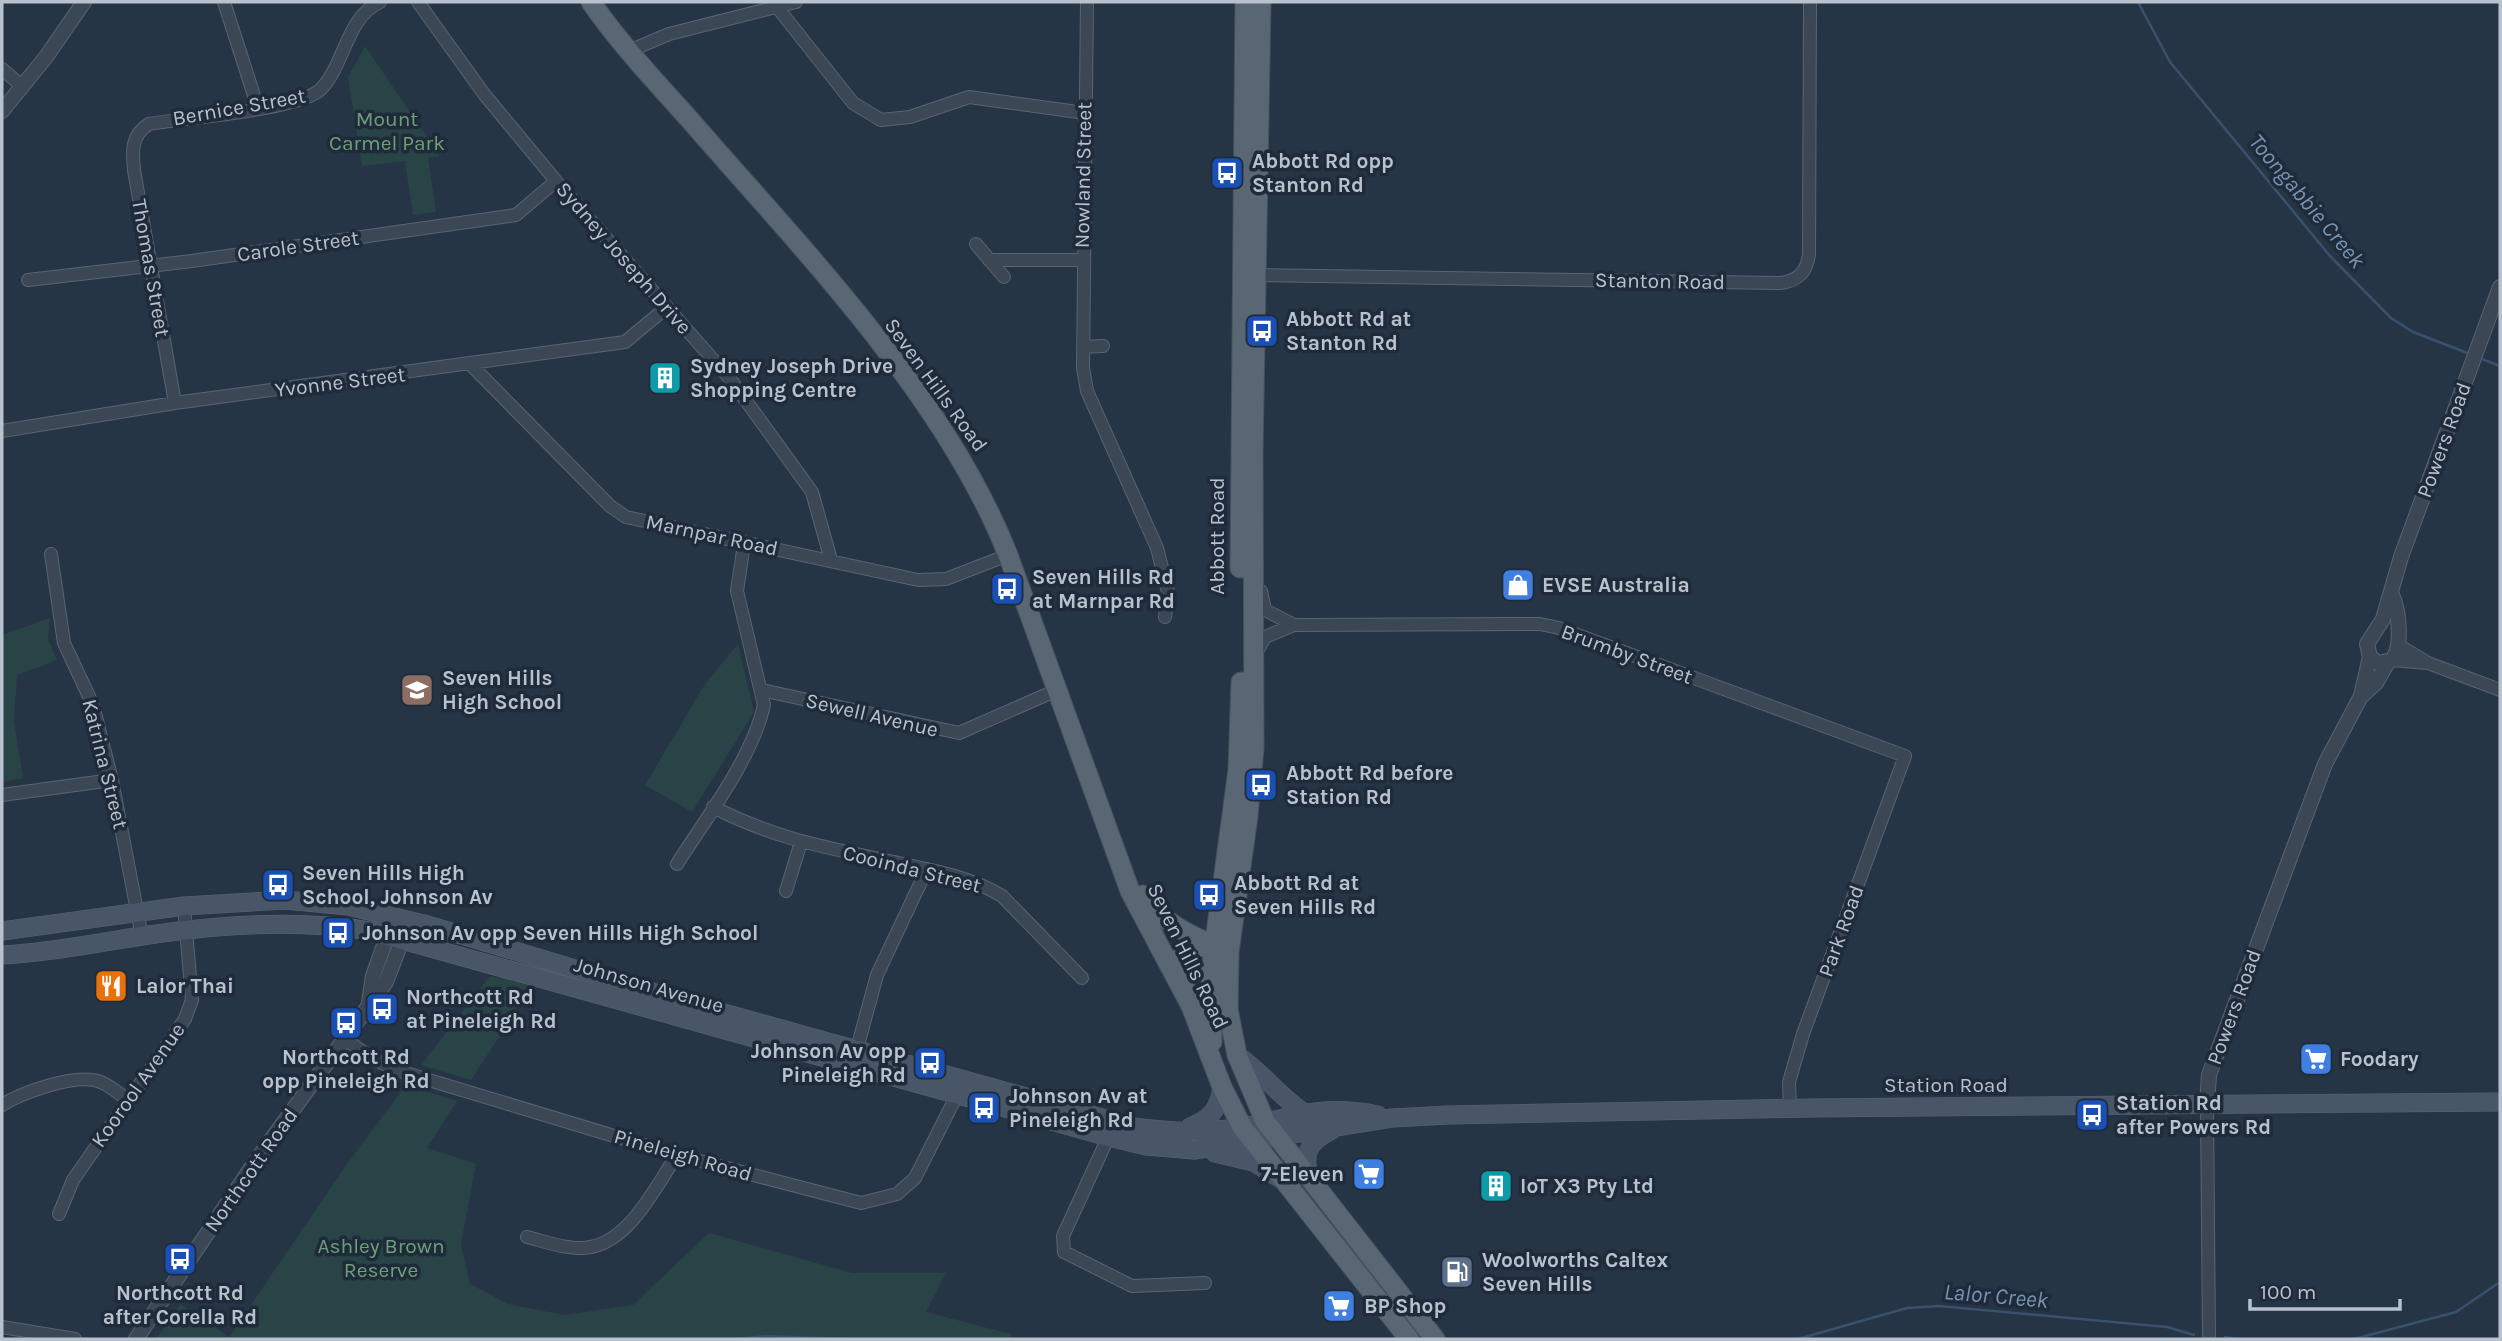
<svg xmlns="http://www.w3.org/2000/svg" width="2502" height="1341" font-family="Karla,sans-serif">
  <rect width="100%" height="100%" fill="#263545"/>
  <path fill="#284446" d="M365 46 440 156 428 158 436 212 413 215 405 161 362 166 348 77Z
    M50 618 48 639 57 660 17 675 14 721 23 778 2 782V635Z
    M738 644 754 712 692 812 645 785 705 684Z
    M490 976 534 983 471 1080 421 1065Z
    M406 1085 457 1101 427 1148 476 1164 461 1244 470 1284 508 1304 564 1315 633 1305 709 1233 852 1273H946L926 1312 1011 1334 1009 1339H156L180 1304 229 1337 347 1164Z"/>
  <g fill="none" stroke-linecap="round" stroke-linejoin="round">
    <path stroke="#39516d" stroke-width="2.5" d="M2138 2 2170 62 2330 256 2391 318 2413 332 2470 354
      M2479 358 2500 366
      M2225 1337 2236 1339
      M734 1339 768 1336 846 1339
      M1798 1339 1907 1308 1939 1306 2167 1327 2194 1335
      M2354 1339 2456 1312 2500 1282"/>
    <defs>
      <path id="minor" d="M224 2 258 108
        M418 2 484 94 556 181 731 380 812 492 831 560
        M1087 2 1083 368 1087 391 1157 548 1168 592 1165 617
        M777 7 853 103 881 120 910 117 969 97 1085 113
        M629 51 669 34 796 2
        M2 69 23 87
        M976 244 1004 277
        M989 260H1082
        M1250 275 1780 283C1798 281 1807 272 1809 254L1810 2
        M28 280 192 261 516 215 556 181
        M1083 347 1103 346
        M471 365 610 506 626 517 918 580 946 579 1008 555
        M175 403 134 170C132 151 131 135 149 124 183 118 300 110 321 89 345 64 346 18 380 2
        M2 431 175 403 625 342 666 308
        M51 554 64 643 93 705 112 780 142 937
        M1261 591 1265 610 1294 625
        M2398 645 2428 663 2500 690
        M1256 653 1265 637 1294 625 1540 624 1559 628 1905 756 1803 1034 1789 1082 1790 1108
        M2392 660 2428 663
        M762 690 959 733 1057 690
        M2 795 112 780
        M713 807C773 838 824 847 889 861 926 869 970 876 1002 896L1082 978
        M677 864C706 818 752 759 764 705L737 591 744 544
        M786 891 801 842
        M346 1040 373 1059 399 1071 677 1155 861 1203 897 1194 915 1178 960 1089
        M855 1056 877 975 927 869
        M2 1105C23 1092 74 1074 98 1081 108 1084 118 1093 127 1099
        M2207 1105 2209 1339
        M1112 1129 1063 1236 1064 1252 1132 1286 1205 1283
        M59 1214 73 1180 185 1019 192 1000 184 906
        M527 1237C547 1242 570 1251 591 1247 631 1239 656 1186 677 1155
        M2 1327 75 1339"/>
      <path id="tertiary" d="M2 111 46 57 84 2
        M2392 595C2399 610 2403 647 2392 660L2378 663 2370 657 2367 644 2383 619 2401 557 2500 287
        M2362 696 2376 683 2388 662
        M369 1002 373 976 394 917
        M2207 1105 2209 1075 2225 1032 2325 764 2361 696 2370 657
        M136 1339 260 1155 386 982 406 930"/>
      <path id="secondary" d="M2 931 184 906 285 900 348 906 428 925 706 1008 1134 1127C1168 1132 1206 1133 1241 1127 1295 1118 1319 1103 1378 1115
        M2 955C64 952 126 936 188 930 249 923 309 921 370 931L1109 1137 1146 1146 1194 1150 1392 1118 1448 1115 1812 1108 2500 1102
        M1237 1055C1262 1072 1278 1095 1303 1112
        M1190 1127C1210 1119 1219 1110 1222 1087
        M1215 1153 1253 1162 1279 1178
        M1310 1179C1302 1154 1308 1142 1332 1130"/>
      <path id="primary" d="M591 2C620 44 656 82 690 120 802 249 945 395 1008 555L1130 891 1191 1006 1222 1087 1242 1127 1409 1339
        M1261 2 1253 451 1254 748 1248 816 1229 952 1228 1009 1237 1055 1265 1121 1435 1339
        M1240 568 1245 2
        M1143 895C1163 924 1192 936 1223 950
        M1185 982 1181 962 1183 951 1190 947 1214 946
        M1212 1042 1211 971 1238 770 1241 682"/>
    </defs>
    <use href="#minor" stroke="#596472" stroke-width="14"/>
    <use href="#tertiary" stroke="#596472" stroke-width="16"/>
    <use href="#secondary" stroke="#596472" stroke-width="19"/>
    <use href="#primary" stroke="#475261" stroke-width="21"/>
    <use href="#minor" stroke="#3b4755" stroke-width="12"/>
    <use href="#tertiary" stroke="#3b4755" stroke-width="14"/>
    <use href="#secondary" stroke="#485668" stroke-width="18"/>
    <use href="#primary" stroke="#596674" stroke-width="19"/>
  </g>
  <defs>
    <symbol id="bus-square" viewBox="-11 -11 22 22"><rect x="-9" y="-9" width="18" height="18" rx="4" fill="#1a4fb4" stroke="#1f2b3a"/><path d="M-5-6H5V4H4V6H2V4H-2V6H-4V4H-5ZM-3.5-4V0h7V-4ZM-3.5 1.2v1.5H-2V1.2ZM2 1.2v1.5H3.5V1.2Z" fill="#fff"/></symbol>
    <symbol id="building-square" viewBox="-11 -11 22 22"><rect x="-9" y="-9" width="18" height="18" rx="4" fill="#0f9aa8" stroke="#1f2b3a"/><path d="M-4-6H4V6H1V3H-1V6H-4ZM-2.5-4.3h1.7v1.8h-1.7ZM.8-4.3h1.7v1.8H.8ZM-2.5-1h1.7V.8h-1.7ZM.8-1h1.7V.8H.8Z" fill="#fff"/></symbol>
    <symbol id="shop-square" viewBox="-11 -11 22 22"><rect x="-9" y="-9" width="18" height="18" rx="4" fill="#3f7fe0" stroke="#1f2b3a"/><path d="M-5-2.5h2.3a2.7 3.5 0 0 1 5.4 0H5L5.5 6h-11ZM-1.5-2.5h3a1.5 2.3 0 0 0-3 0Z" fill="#fff"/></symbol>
    <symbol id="school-square" viewBox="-11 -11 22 22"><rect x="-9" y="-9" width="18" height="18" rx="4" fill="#8d6e63" stroke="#1f2b3a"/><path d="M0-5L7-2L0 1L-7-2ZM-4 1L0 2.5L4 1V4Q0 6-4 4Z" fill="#fff"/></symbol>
    <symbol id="restaurant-square" viewBox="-11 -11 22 22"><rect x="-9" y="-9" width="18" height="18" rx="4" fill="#e8710a" stroke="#1f2b3a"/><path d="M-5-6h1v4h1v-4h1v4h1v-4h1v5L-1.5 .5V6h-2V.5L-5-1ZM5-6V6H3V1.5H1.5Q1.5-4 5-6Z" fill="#fff"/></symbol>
    <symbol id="supermarket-square" viewBox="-11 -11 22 22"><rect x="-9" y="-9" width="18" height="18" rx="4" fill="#3f7fe0" stroke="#1f2b3a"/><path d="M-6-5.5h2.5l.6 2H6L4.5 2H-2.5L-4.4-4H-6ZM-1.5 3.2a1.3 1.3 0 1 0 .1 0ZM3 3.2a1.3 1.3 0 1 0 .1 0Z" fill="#fff"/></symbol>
    <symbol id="fuel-square" viewBox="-11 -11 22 22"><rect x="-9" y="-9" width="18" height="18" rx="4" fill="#5c6f8a" stroke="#1f2b3a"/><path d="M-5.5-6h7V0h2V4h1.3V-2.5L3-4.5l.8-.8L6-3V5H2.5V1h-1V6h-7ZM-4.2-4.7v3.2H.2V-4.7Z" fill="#fff"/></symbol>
  </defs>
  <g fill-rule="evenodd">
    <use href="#bus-square" x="1208" y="154" width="38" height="38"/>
    <use href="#bus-square" x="1243" y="312" width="38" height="38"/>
    <use href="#building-square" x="646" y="359" width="38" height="38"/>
    <use href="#shop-square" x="1499" y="566" width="38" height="38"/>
    <use href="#bus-square" x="988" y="570" width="38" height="38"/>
    <use href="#school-square" x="398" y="671" width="38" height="38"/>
    <use href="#bus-square" x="1242" y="766" width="38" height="38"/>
    <use href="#bus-square" x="259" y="866" width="38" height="38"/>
    <use href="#bus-square" x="1190" y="876" width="38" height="38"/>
    <use href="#bus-square" x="319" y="914" width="38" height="38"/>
    <use href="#restaurant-square" x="92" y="967" width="38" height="38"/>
    <use href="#bus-square" x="363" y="990" width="38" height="38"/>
    <use href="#bus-square" x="327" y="1004" width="38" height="38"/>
    <use href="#supermarket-square" x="2297" y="1040" width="38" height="38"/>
    <use href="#bus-square" x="911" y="1044" width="38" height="38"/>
    <use href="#bus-square" x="965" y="1089" width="38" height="38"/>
    <use href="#bus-square" x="2073" y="1096" width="38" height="38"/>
    <use href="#supermarket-square" x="1350" y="1155" width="38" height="38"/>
    <use href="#building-square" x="1477" y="1167" width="38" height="38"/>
    <use href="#bus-square" x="161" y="1240" width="38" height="38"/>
    <use href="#fuel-square" x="1438" y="1253" width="38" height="38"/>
    <use href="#supermarket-square" x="1320" y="1287" width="38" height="38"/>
  </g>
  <g text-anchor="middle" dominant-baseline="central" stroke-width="7" stroke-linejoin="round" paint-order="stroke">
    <g font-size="21" fill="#b8c2ce" stroke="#1f2b3a">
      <text transform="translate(239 107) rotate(-10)">Bernice Street</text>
      <text transform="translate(1083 175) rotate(-89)">Nowland Street</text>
      <text transform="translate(298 246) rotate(-8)">Carole Street</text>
      <text transform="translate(624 258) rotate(49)">Sydney Joseph Drive</text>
      <text transform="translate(151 268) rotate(80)">Thomas Street</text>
      <text transform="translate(1660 281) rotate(1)">Stanton Road</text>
      <text transform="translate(340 382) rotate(-7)">Yvonne Street</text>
      <text transform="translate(936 385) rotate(54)">Seven Hills Road</text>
      <text transform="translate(2444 440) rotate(-70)">Powers Road</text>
      <text transform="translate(712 535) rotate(12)">Marnpar Road</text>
      <text transform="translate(1217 536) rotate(-90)">Abbott Road</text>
      <text transform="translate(1627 654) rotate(20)">Brumby Street</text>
      <text transform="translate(872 715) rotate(13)">Sewell Avenue</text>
      <text transform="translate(105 764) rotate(76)">Katrina Street</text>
      <text transform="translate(912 869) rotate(14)">Cooinda Street</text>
      <text transform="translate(1841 931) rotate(-70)">Park Road</text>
      <text transform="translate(1188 956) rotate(64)">Seven Hills Road</text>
      <text transform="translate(649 985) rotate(16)">Johnson Avenue</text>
      <text transform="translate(2234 1007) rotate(-70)">Powers Road</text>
      <text transform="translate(138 1085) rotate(-55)">Koorool Avenue</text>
      <text x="1946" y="1085">Station Road</text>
      <text transform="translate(683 1155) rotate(16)">Pineleigh Road</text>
      <text transform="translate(251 1170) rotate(-55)">Northcott Road</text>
    </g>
    <g font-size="21" fill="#6ea078" stroke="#1f2b3a">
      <text x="387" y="119">Mount<tspan x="387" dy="24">Carmel Park</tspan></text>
      <text x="381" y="1246">Ashley Brown<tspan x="381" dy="24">Reserve</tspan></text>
    </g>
    <g font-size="21" font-weight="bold" fill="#b8c2ce" stroke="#1f2b3a" text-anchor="start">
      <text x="1252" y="161">Abbott Rd opp<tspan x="1252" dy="24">Stanton Rd</tspan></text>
      <text x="1286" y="319">Abbott Rd at<tspan x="1286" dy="24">Stanton Rd</tspan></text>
      <text x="690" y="366">Sydney Joseph Drive<tspan x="690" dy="24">Shopping Centre</tspan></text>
      <text x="1032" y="577">Seven Hills Rd<tspan x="1032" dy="24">at Marnpar Rd</tspan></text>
      <text x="1542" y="585">EVSE Australia</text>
      <text x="442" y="678">Seven Hills<tspan x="442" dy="24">High School</tspan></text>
      <text x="1286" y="773">Abbott Rd before<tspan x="1286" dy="24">Station Rd</tspan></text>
      <text x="302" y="873">Seven Hills High<tspan x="302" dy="24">School, Johnson Av</tspan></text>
      <text x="1234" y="883">Abbott Rd at<tspan x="1234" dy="24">Seven Hills Rd</tspan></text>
      <text x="362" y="933">Johnson Av opp Seven Hills High School</text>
      <text x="136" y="986">Lalor Thai</text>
      <text x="406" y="997">Northcott Rd<tspan x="406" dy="24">at Pineleigh Rd</tspan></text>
      <text x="906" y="1051" text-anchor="end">Johnson Av opp<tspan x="906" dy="24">Pineleigh Rd</tspan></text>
      <text x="346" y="1057" text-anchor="middle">Northcott Rd<tspan x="346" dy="24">opp Pineleigh Rd</tspan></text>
      <text x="2340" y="1059">Foodary</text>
      <text x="1009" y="1096">Johnson Av at<tspan x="1009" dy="24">Pineleigh Rd</tspan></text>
      <text x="2116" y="1103">Station Rd<tspan x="2116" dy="24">after Powers Rd</tspan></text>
      <text x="1344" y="1174" text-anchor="end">7-Eleven</text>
      <text x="1520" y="1186">IoT X3 Pty Ltd</text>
      <text x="1482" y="1260">Woolworths Caltex<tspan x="1482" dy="24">Seven Hills</tspan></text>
      <text x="180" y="1293" text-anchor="middle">Northcott Rd<tspan x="180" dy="24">after Corella Rd</tspan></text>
      <text x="1364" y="1306">BP Shop</text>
    </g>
    <g font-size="23" font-style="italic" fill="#7793b2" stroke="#1f2b3a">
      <text transform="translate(2307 201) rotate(50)">Toongabbie Creek</text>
      <text transform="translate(1996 1296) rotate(5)">Lalor Creek</text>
    </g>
  </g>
  <rect width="2502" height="1341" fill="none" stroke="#b8c2ce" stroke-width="7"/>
  <path d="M2250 1299v10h150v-10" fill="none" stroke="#b8c2ce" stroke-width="3.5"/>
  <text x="2260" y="1299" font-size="21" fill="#b8c2ce" stroke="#1f2b3a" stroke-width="5" paint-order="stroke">100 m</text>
</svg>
